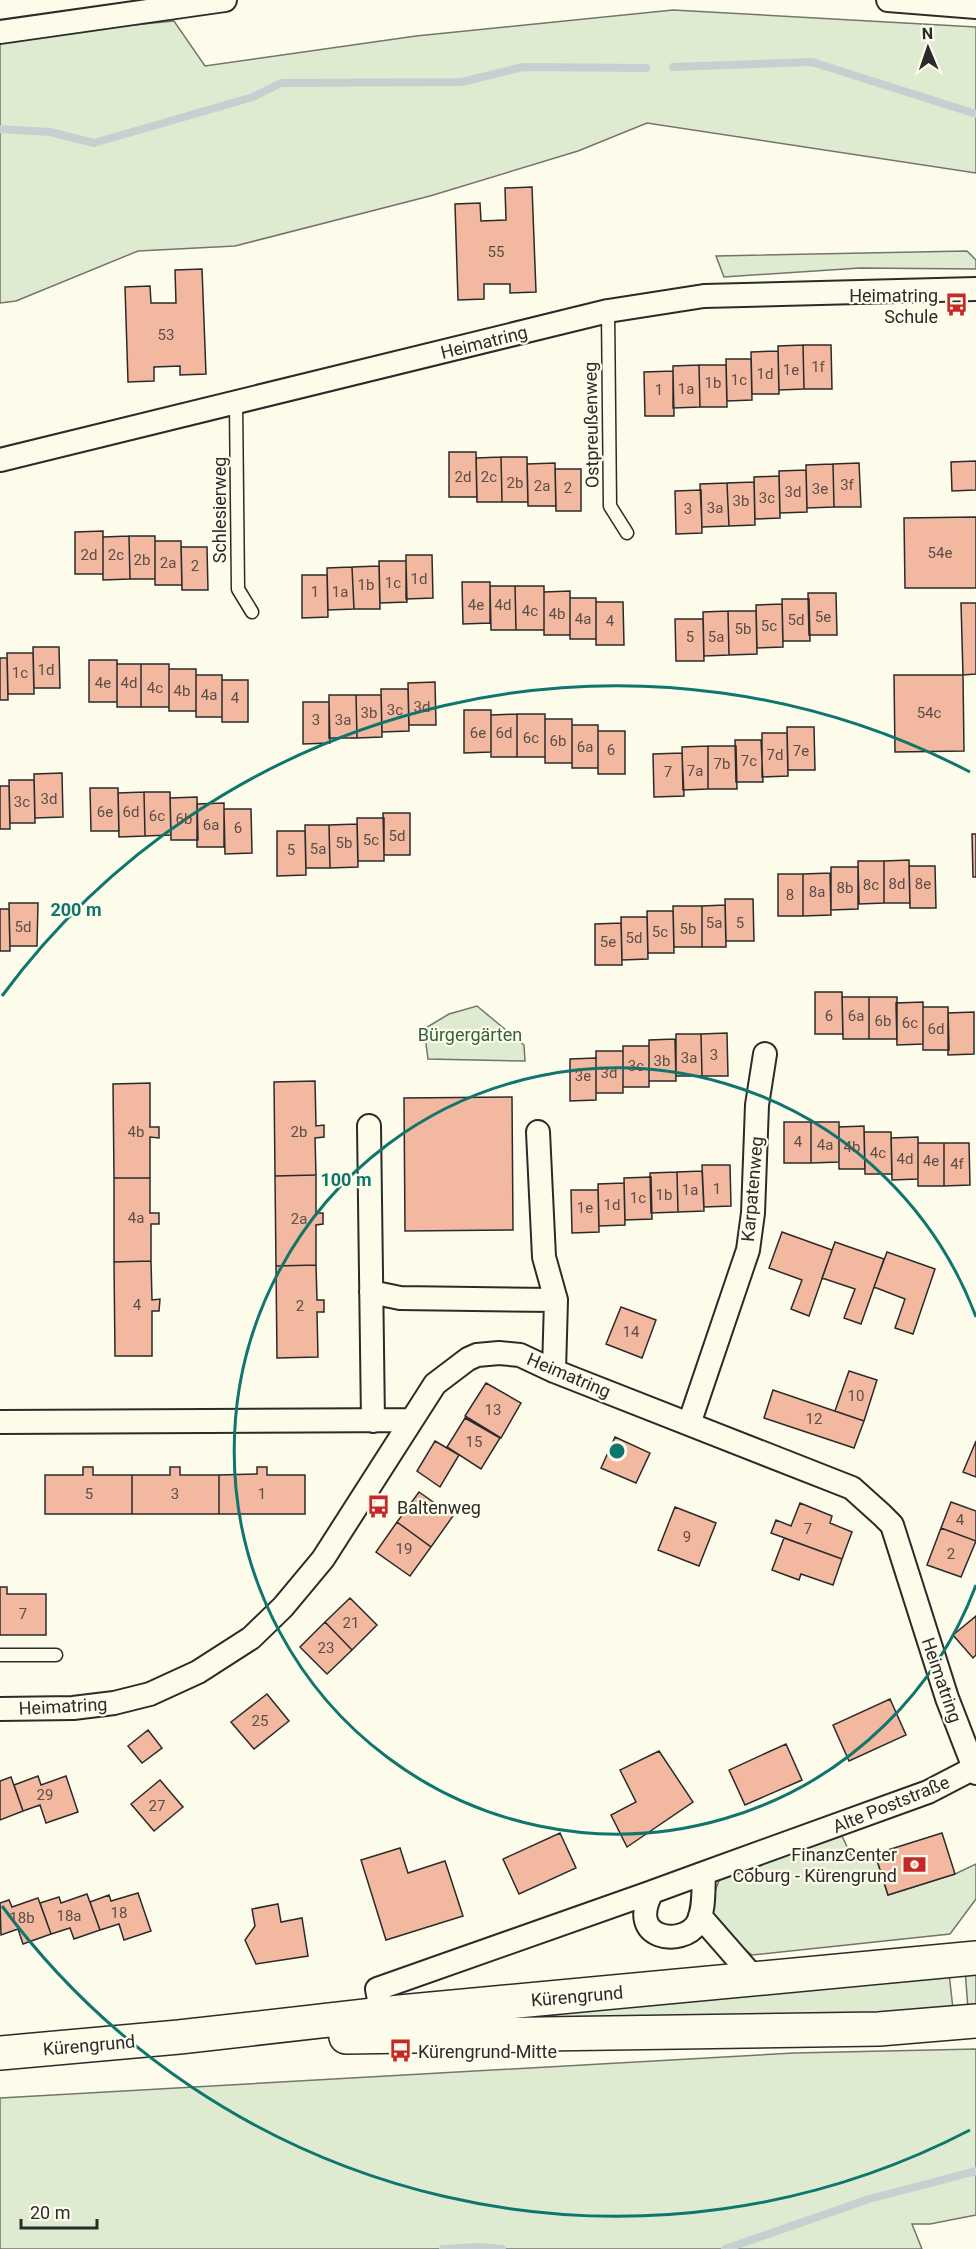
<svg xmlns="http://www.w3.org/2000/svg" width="976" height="2249" font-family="Roboto,sans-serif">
  <rect width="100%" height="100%" fill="#fdfbea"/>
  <path fill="#deebd1" stroke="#74746e" stroke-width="1.5" d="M673 10 976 27V173L647 123 578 151 430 196 235 246 138 251 16 301 0 303V38L174 21 205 66 416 36Z
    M967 251 976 260V269L860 268 724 277 716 256Z
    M477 1006 524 1045 525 1061 428 1059 424 1029 449 1014Z
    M842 1836 851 1855 875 1854 888 1895 955 1874 976 1864V1899L950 1934 752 1955 725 1934 709 1906 721 1876Z
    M965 1969H976V2008L968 2009Z
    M949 1973 953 2009 906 2014 470 2022Z
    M976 2049V2215L930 2224H912L922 2249H0V2098L794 2053Z"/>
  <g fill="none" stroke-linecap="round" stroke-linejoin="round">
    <path stroke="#c7d0d0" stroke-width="8" d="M673 67 812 62 976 114
      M0 129 50 132 94 143 253 97 281 83 462 82 523 67 646 68
      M443 2249 479 2247 502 2249
      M725 2249 869 2199 976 2171"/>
  </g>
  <path fill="#f2b8a0" stroke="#2b2b2b" stroke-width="1.5" d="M532 187 536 292 510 293V284H484V299L458 300 455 204 480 203 481 221 506 220 505 188Z
    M202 269 206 374 180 375V366L154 367V381L128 382 125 287 150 286 151 303H176L175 270Z
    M803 345 804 389 779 390 778 346Z
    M803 345H831L832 389H804Z
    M778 351 779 394H752L751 352Z
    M726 359H751L752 400 727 401Z
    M699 365 700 407 673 408V366Z
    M699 365H726L727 407H700Z
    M673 371 674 416H645L644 372Z
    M449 452H476L477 497H449Z
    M501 457 502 502H477L476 458Z
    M501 457H527L528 502H502Z
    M976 461V490L952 491 951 462Z
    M555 463 556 506H528L527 464Z
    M859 463 861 507H834L833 464Z
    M833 464 834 507 807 508 806 465Z
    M555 469H581V511H556Z
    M806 470 807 512 780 513 779 471Z
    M779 476 780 518 755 519 754 477Z
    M754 482 755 525 729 526 727 483Z
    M727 483 729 526 702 527 700 484Z
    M701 490 702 533 676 534 675 491Z
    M976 517V588H905L904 518Z
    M103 531V574H75V532Z
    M129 536 130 579 103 580V537Z
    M129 536H155V579H130Z
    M155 541H181L182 585H155Z
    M181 547H207L208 590H182Z
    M406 555H432L433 598 406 599Z
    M379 561H406L407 602 380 603Z
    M379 566 380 609H354L352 567Z
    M352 567 354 609 328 610 327 568Z
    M302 575H327L328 617 302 618Z
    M462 582H490V623L463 624Z
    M490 586H515L516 630H491Z
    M515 586H544V630H516Z
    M570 591V635H544V592Z
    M808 593H836L837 635H809Z
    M570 598H596V639H570Z
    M782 599H809L810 641H783Z
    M596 602H623L624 645H596Z
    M961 603H976V674L963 675Z
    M782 604 783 647 757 648 756 605Z
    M728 611H756L757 654 729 655Z
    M728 611 729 655 704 656 703 612Z
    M675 619H703L704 661H676Z
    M33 647H59L60 688H34Z
    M7 653H33L34 694H8Z
    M0 658H7L8 700H0Z
    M89 660H117V702H89Z
    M117 664H141V707H117Z
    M141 664H169V707H141Z
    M169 669H196V711H169Z
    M196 675H222V717H196Z
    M894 675H963L964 751 895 752Z
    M222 680H248V722H222Z
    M435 682 436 725H409L408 683Z
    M381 689H408L409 731 382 732Z
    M329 695H356L357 738H329Z
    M356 695H381L382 737 357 738Z
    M303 702H329L330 743 303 744Z
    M464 710H491V752L464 753Z
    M517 714H545V757H517Z
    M517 714V757H491V715Z
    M545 719H572V763H545Z
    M572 725H598V768H572Z
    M787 727H814L815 770H788Z
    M598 731H625V774H598Z
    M762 733H787L788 776 762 777Z
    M735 740H761L763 782H736Z
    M708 746H736L737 789H708Z
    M708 746V789L683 790 682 747Z
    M682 753 684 796 654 797 653 754Z
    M62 773 63 817 35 818 34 774Z
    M9 780H34L35 823H10Z
    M0 786H9L10 829H0Z
    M90 788H118L119 831H91Z
    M144 792H170L171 835 145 836Z
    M144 792 145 836 119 837 118 793Z
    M197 797 198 840H171L170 798Z
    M224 803V847H197V804Z
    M224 809H251L252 853 225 854Z
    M383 813H410V855H384Z
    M357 818H384V861H358Z
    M357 824 358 867 330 868 329 825Z
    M305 825H329L330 868H306Z
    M277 831H305L306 875 277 876Z
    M972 834H976V877H973Z
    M909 860 910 903H884V861Z
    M858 861H884V903L859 904Z
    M909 866H935L936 908H910Z
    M831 867H858V909L831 910Z
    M830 873 831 915 803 916V874Z
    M778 874H803V916H778Z
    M725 899H753L754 941H726Z
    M9 903H38L37 946H10Z
    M725 905 726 947H702V906Z
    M673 906H702V947H674Z
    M0 909H9L10 951H0Z
    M647 911H673L674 953H648Z
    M621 917H647L648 959 622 960Z
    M621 923 622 965H595V924Z
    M815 992H842L843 1034H815Z
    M842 997H869V1039H843Z
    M869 997H897V1039H869Z
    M923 1002V1044L897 1045 896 1003Z
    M923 1007H948L949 1050H923Z
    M974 1012V1054L948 1055V1013Z
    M727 1033 728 1076H702L701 1034Z
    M676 1034H701L702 1076H676Z
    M675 1039 676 1081H649V1040Z
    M623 1046H649V1087H623Z
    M596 1051H623V1093H596Z
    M596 1058V1100L570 1101V1059Z
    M315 1081 316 1126 324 1125V1137L315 1138 316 1175 275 1176 274 1082Z
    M150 1083V1127H159V1138L150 1137V1178H114L113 1084Z
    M512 1097 513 1230 405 1231 404 1098Z
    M784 1122H811V1163H784Z
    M811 1122H839V1162L811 1163Z
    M864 1126 865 1169H839V1127Z
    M864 1132H891L892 1174H865Z
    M918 1137V1179L892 1180 891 1138Z
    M918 1143H944V1186H918Z
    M944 1143H969L970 1185 944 1186Z
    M702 1165H730L731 1206 704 1207Z
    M702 1171 704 1211 678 1212 677 1172Z
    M677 1172 678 1212 651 1213 650 1173Z
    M316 1175V1213H323V1224L316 1225V1265L276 1266 275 1176Z
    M651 1177 652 1219 625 1220 624 1178Z
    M114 1178H150V1213H159V1224H151V1261L114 1262Z
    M624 1183 625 1225 599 1226 598 1184Z
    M571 1190H598L599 1232 572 1233Z
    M782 1232 832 1250 809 1316 791 1309 802 1280 769 1268Z
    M835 1242 884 1259 861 1324 844 1318 855 1289 822 1278Z
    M887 1252 935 1269 913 1334 895 1328 905 1299 874 1287Z
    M151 1261 152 1300 160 1299 159 1311H152V1356H115L114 1262Z
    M316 1265 317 1300H324V1312H317L318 1357 277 1358 276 1266Z
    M621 1307 656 1320 642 1358 606 1344Z
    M849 1371 877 1380 864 1421 835 1411Z
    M486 1383 521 1403 501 1438 465 1416Z
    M773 1390 864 1421 854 1448 764 1418Z
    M465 1418 500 1438 481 1469 447 1447Z
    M615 1437 650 1453 636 1483 601 1468Z
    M435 1441 459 1455 440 1487 417 1471Z
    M976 1441V1477L963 1472Z
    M83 1467H93V1475H132V1514H45V1475H83Z
    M170 1467H180V1475H219V1514H132V1475H170Z
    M257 1467H267V1475H305V1514H219V1475L257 1474Z
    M419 1492 453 1516 431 1547 397 1522Z
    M951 1502 976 1511V1541L941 1528Z
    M800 1503 832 1516 830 1523 852 1532 842 1559 771 1533 776 1520 791 1526Z
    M675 1507 716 1523 699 1566 658 1550Z
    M397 1522 431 1547 410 1576 376 1552Z
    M941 1528 976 1541 961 1577 927 1565Z
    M784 1538 842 1559 833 1585 801 1574 799 1580 772 1570Z
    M0 1587H7V1594H46V1635H0Z
    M350 1598 377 1625 352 1650 325 1622Z
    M976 1616V1655L973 1658 953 1635Z
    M325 1622 352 1650 327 1674 300 1647Z
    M267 1694 289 1721 254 1749 231 1722Z
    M890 1699 906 1735 849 1761 833 1725Z
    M148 1730 162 1748 142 1763 128 1746Z
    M786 1744 802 1780 745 1805 729 1770Z
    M659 1751 693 1802 627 1847 611 1815 636 1802 620 1770Z
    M38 1776 41 1785 66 1776 78 1812 46 1823 40 1805 23 1811 14 1785Z
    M11 1777 23 1811 0 1820V1781Z
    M160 1780 183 1807 154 1831 131 1804Z
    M560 1833 576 1868 519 1894 503 1859Z
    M942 1833 955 1874 888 1895 875 1854Z
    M400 1848 408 1873 445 1861 463 1916 386 1940 361 1860Z
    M138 1893 151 1931 124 1940 119 1924 100 1930 90 1902 109 1895 111 1901Z
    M87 1894 100 1930 74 1939 70 1928 51 1934 40 1903 59 1897 61 1903Z
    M38 1898 51 1934 23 1944 18 1929 1 1935 0 1903 9 1900 12 1907Z
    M278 1904 281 1922 302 1918 308 1956 256 1964 245 1940 255 1926 252 1909Z"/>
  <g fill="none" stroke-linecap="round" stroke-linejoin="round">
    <defs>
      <path id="service" d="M608 311 610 506 627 533
        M236 404 238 589 252 612
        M0 1655H56"/>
      <path id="minor" d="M888 0 976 7
        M0 32 225 0
        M0 460 608 311 704 296 976 289
        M369 1126 373 1421
        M538 1132 544 1257 556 1300 554 1371
        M371 1292 400 1298 556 1300
        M0 1422 411 1420
        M689 1424 748 1250 753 1213 757 1105 765 1054
        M0 1709 73 1708 114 1703 150 1694 198 1672 251 1638 283 1607 323 1559 435 1384 468 1359 477 1355 499 1353 520 1355 554 1371 852 1488 882 1515 892 1525 947 1698 976 1773
        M704 1873 652 1892C626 1940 682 1947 697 1924 705 1910 703 1888 704 1873L928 1792 976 1767
        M700 1916 755 1979
        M384 2028 377 1989 652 1892"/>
      <path id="secondary" d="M346 2037 879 2029 976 2021
        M0 2053 179 2037 400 2012 976 1958"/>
    </defs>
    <use href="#service" stroke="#2b2b2b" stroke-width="15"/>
    <use href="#minor" stroke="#2b2b2b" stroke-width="26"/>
    <use href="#secondary" stroke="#2b2b2b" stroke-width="36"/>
    <use href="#service" stroke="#fdfbea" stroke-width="12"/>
    <use href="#minor" stroke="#fdfbea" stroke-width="22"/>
    <use href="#secondary" stroke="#fdfbea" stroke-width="33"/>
  </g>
  <g fill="none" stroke="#0f766e" stroke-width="3">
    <path d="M976 1585A383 383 0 1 1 976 1317"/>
    <path d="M970 2130A765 765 0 0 1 2 1906M2 996A765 765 0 0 1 970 772"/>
  </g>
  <defs>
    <symbol id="bus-bare" viewBox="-9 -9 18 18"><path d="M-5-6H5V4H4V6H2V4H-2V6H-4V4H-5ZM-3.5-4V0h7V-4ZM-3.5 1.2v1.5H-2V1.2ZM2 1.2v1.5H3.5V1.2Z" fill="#c62828" stroke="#fdfbea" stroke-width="2.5" paint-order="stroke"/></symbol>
    <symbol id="bank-bare" viewBox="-9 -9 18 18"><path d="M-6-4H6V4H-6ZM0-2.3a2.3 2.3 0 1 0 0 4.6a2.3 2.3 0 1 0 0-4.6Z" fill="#c62828" stroke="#fdfbea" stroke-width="2.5" paint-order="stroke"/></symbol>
  </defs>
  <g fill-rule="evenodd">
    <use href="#bus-bare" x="940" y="288" width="33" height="33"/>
    <use href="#bus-bare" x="362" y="1490" width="33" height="33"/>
    <use href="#bank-bare" x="898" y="1848" width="33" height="33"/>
    <use href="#bus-bare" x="384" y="2034" width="33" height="33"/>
  </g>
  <g text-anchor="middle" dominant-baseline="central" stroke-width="4.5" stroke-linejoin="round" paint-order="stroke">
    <g font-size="15" fill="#5d4e48">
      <text x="496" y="252">55</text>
      <text x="166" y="335">53</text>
      <text x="818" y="367">1f</text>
      <text x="791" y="370">1e</text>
      <text x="765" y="374">1d</text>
      <text x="739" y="380">1c</text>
      <text x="713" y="383">1b</text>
      <text x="686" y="389">1a</text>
      <text x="659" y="390">1</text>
      <text x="463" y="477">2d</text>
      <text x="489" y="477">2c</text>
      <text x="515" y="483">2b</text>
      <text x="847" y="485">3f</text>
      <text x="542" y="486">2a</text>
      <text x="568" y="488">2</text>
      <text x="820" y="489">3e</text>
      <text x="793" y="492">3d</text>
      <text x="767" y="498">3c</text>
      <text x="741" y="501">3b</text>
      <text x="715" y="508">3a</text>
      <text x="688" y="509">3</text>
      <text x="940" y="553">54e</text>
      <text x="89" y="555">2d</text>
      <text x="116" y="555">2c</text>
      <text x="142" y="560">2b</text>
      <text x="168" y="563">2a</text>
      <text x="195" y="566">2</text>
      <text x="419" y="579">1d</text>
      <text x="393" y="583">1c</text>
      <text x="366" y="585">1b</text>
      <text x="315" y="592">1</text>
      <text x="340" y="592">1a</text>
      <text x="476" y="605">4e</text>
      <text x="503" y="605">4d</text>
      <text x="530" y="611">4c</text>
      <text x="557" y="614">4b</text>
      <text x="823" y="617">5e</text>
      <text x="583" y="619">4a</text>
      <text x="796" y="620">5d</text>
      <text x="610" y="621">4</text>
      <text x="769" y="626">5c</text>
      <text x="743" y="629">5b</text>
      <text x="690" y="637">5</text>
      <text x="716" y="637">5a</text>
      <text x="46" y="670">1d</text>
      <text x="20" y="673">1c</text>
      <text x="103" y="683">4e</text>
      <text x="129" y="683">4d</text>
      <text x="155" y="688">4c</text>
      <text x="182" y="691">4b</text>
      <text x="209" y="695">4a</text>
      <text x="235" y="698">4</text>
      <text x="422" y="707">3d</text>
      <text x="395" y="710">3c</text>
      <text x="369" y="713">3b</text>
      <text x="929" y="713">54c</text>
      <text x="316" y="720">3</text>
      <text x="343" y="720">3a</text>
      <text x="478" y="733">6e</text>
      <text x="504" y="733">6d</text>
      <text x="531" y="738">6c</text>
      <text x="558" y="741">6b</text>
      <text x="585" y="747">6a</text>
      <text x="611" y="750">6</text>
      <text x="801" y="751">7e</text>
      <text x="775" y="755">7d</text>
      <text x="749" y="761">7c</text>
      <text x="722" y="764">7b</text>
      <text x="695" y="771">7a</text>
      <text x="668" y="772">7</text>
      <text x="49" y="799">3d</text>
      <text x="22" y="802">3c</text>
      <text x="105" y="812">6e</text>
      <text x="131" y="812">6d</text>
      <text x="157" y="816">6c</text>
      <text x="184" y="819">6b</text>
      <text x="211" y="825">6a</text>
      <text x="238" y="828">6</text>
      <text x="397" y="836">5d</text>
      <text x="371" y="840">5c</text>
      <text x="344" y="843">5b</text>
      <text x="318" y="849">5a</text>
      <text x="291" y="850">5</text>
      <text x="897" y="884">8d</text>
      <text x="923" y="884">8e</text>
      <text x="871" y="885">8c</text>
      <text x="845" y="888">8b</text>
      <text x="817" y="892">8a</text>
      <text x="790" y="895">8</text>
      <text x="714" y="923">5a</text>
      <text x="740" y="923">5</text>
      <text x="23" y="927">5d</text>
      <text x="688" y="929">5b</text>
      <text x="660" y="932">5c</text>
      <text x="634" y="938">5d</text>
      <text x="608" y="942">5e</text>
      <text x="829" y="1016">6</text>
      <text x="856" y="1016">6a</text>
      <text x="883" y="1021">6b</text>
      <text x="910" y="1023">6c</text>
      <text x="936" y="1029">6d</text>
      <text x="714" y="1055">3</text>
      <text x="689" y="1058">3a</text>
      <text x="662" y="1061">3b</text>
      <text x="636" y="1066">3c</text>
      <text x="609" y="1073">3d</text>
      <text x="583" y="1076">3e</text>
      <text x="136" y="1132">4b</text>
      <text x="299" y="1132">2b</text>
      <text x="798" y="1142">4</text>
      <text x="825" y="1145">4a</text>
      <text x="852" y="1147">4b</text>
      <text x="878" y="1153">4c</text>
      <text x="905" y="1159">4d</text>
      <text x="931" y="1161">4e</text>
      <text x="957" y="1164">4f</text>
      <text x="717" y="1189">1</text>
      <text x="690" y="1190">1a</text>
      <text x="664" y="1195">1b</text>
      <text x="638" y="1198">1c</text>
      <text x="612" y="1205">1d</text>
      <text x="585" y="1208">1e</text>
      <text x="136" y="1218">4a</text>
      <text x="299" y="1219">2a</text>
      <text x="137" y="1305">4</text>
      <text x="300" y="1306">2</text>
      <text x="631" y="1332">14</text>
      <text x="856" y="1396">10</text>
      <text x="493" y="1410">13</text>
      <text x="814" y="1419">12</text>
      <text x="474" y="1442">15</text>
      <text x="89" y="1494">5</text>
      <text x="175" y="1494">3</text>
      <text x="262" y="1494">1</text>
      <text x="960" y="1520">4</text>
      <text x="808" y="1529">7</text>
      <text x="687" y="1537">9</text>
      <text x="404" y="1549">19</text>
      <text x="951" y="1554">2</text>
      <text x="23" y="1614">7</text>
      <text x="351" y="1623">21</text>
      <text x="326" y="1648">23</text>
      <text x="260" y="1721">25</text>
      <text x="45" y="1795">29</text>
      <text x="157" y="1806">27</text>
      <text x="119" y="1913">18</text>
      <text x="69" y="1916">18a</text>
      <text x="22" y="1918">18b</text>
    </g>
    <g font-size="18" fill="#2b2b2b" stroke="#fdfbea" text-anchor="end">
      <text x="938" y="295">Heimatring<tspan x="938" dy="21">Schule</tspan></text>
      <text x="397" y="1507" text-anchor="start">Baltenweg</text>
      <text x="897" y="1854">FinanzCenter<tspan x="897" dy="21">Coburg - Kürengrund</tspan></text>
      <text x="418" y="2051" text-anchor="start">Kürengrund-Mitte</text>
    </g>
    <g font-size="18" fill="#2b2b2b" stroke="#fdfbea">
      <text transform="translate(484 342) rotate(-14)">Heimatring</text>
      <text transform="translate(591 425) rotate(-91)">Ostpreußenweg</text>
      <text transform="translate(219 510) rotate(-90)">Schlesierweg</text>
      <text transform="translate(752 1189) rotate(-85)">Karpatenweg</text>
      <text transform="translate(569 1375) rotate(23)">Heimatring</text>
      <text transform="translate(942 1680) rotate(71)">Heimatring</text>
      <text transform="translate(63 1706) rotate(-3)">Heimatring</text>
      <text transform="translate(891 1804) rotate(-22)">Alte Poststraße</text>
      <text transform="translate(577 1996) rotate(-5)">Kürengrund</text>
      <text transform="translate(89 2045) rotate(-5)">Kürengrund</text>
    </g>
    <g font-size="18" fill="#34623c" stroke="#fdfbea">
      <text x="470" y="1034">Bürgergärten</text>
    </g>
  </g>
  <circle cx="617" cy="1451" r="9" fill="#0f766e" stroke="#fdfbea" stroke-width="3"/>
  <g font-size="18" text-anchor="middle" font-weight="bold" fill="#0f766e" stroke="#fdfbea" stroke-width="4.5" stroke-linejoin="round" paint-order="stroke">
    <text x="76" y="916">200 m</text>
    <text x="346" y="1186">100 m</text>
  </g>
  <g transform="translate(928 48) rotate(358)" stroke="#fdfbea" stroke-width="4.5" paint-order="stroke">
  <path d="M0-4.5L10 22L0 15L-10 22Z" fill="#2b2b2b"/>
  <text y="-9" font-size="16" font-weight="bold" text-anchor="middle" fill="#2b2b2b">N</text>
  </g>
  <path d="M21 2219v9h76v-9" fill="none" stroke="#2b2b2b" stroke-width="3"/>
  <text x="30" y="2219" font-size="18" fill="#2b2b2b" stroke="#fdfbea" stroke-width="4.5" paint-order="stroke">20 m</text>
</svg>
